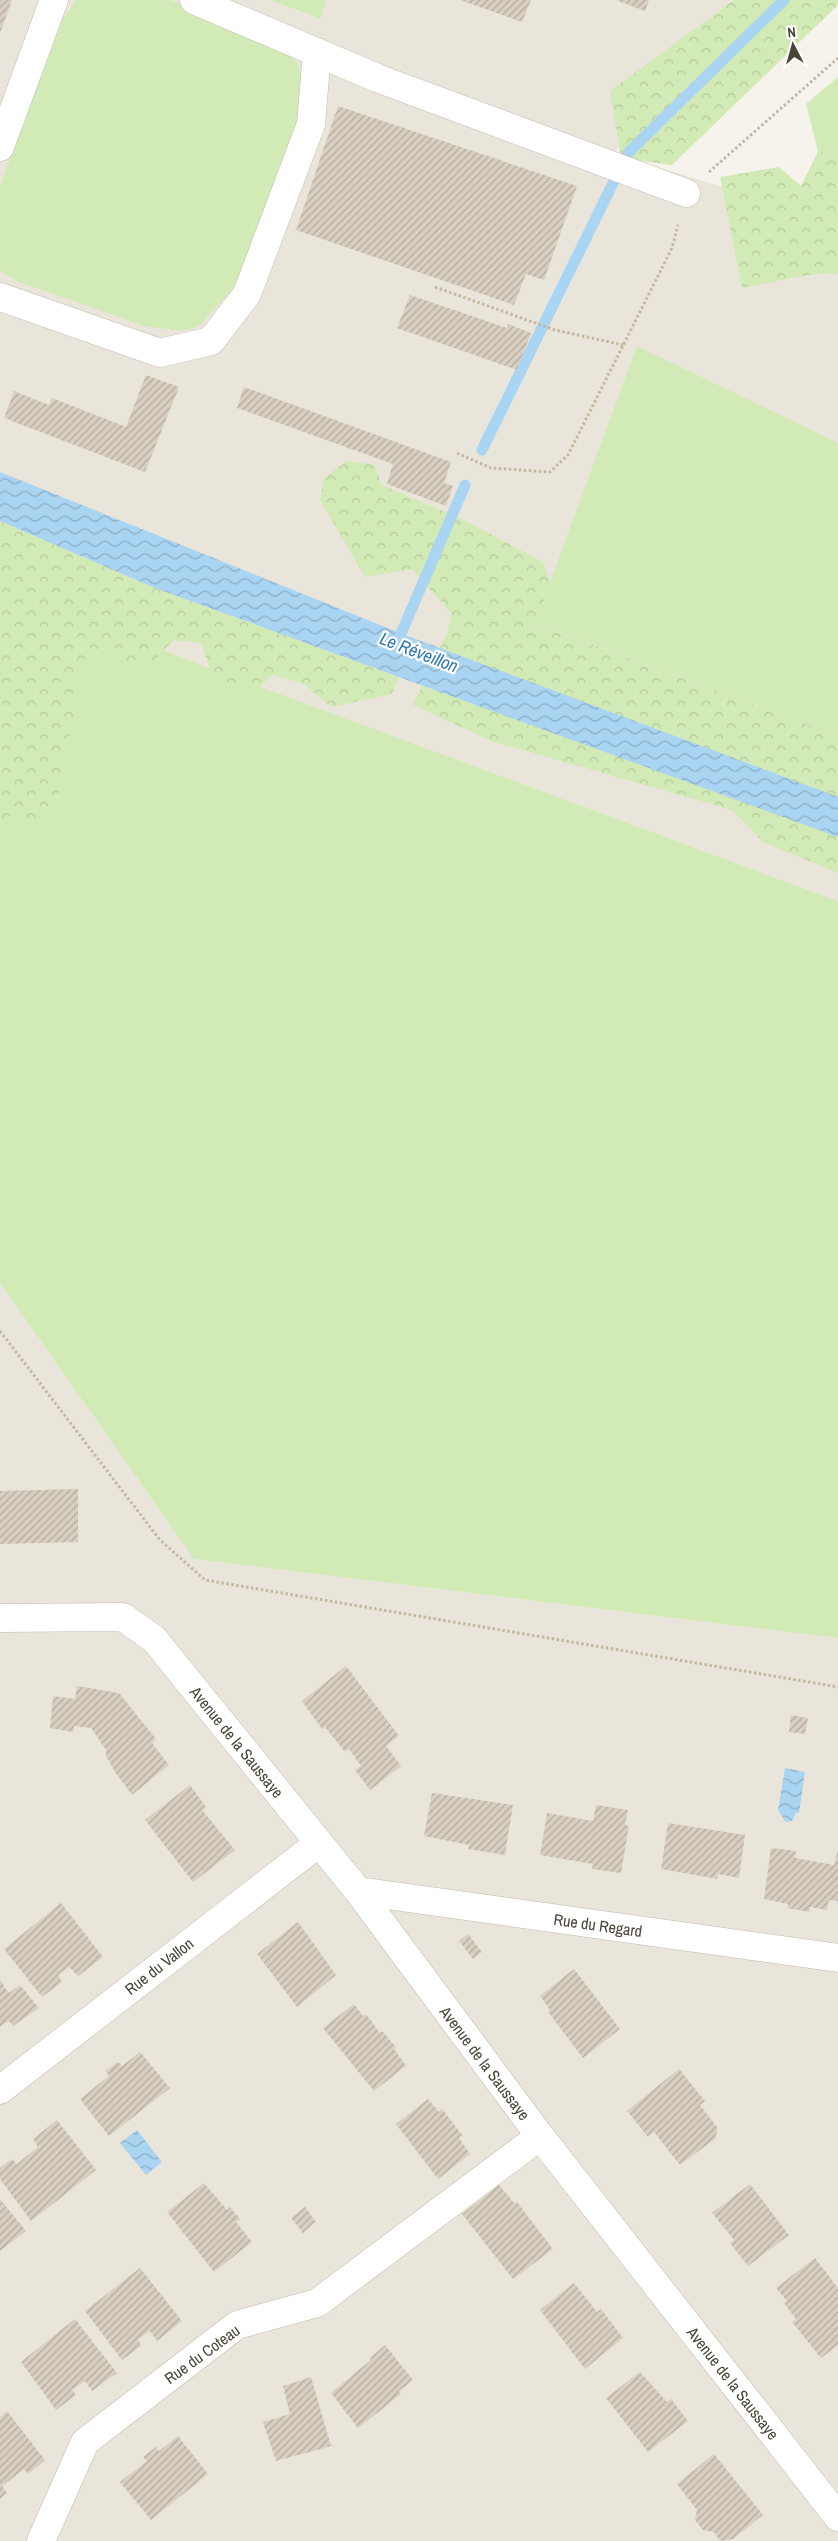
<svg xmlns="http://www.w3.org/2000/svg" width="838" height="2541" font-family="'Archivo Narrow',sans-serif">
  <defs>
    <pattern id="forest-crowns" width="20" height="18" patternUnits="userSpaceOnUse" patternTransform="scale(1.25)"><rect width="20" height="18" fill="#d2eab5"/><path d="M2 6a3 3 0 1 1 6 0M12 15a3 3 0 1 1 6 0" fill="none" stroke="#b6ca9c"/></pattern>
    <pattern id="water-waves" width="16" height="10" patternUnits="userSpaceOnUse" patternTransform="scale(1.25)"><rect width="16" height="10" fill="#a9d4f2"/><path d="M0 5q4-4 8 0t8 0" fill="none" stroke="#8caec5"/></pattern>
    <pattern id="building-hatch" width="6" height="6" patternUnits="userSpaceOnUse" patternTransform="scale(1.25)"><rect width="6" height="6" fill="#d8cfc1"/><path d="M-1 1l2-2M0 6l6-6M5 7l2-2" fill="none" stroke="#b1aa9e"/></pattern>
  </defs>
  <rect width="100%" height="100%" fill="#f6f3ec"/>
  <path fill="#eae5da" d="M0 0H270L319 19 326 0H759L613 154 838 221V901L92 624 0 818Z
    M0 1283 194 1559 838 1638V2541H0Z"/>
  <path fill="#d2eab5" d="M76 0H171L294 58 303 76 291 157 236 285 200 325 183 331 144 326 17 281 0 270V186L63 19Z
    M270 0H326L320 19Z
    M838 77V156L818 151 806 104Z
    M637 346 838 443V736L535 623Z
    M92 624 838 901V1638L194 1559 0 1283V818Z"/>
  <path fill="url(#forest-crowns)" d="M734 0H838V5L672 165 621 158 610 91Z
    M818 151 838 156V275L834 273 808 275 742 288 720 177 779 167 801 186Z
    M347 461 375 465 382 485 460 518 543 562 550 583 536 624 838 736V873L763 842 732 810 491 741 413 705 448 631 451 613 412 569 365 577 320 500 324 478Z
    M0 521 155 588 399 677 392 694 331 707 304 684 273 675 255 690 215 682 201 643 174 640 152 663 131 667 118 648 84 659 74 677 78 689 56 811 32 824 15 814 0 819Z"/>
  <path fill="url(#water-waves)" d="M0 472 405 635 838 797V837L155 588 0 521Z
    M785 1768 805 1772 799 1813H796L792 1821 786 1822 778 1810Z
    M137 2130 162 2162 146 2175 120 2143Z"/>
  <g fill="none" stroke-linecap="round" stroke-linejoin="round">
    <path stroke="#a9d4f2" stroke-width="11" d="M628 153 784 0
      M482 450 616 177
      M397 643 465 485"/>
  </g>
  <path fill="url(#building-hatch)" d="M0 0H12L0 33Z
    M460 0H531L522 22Z
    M616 0H649L645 11Z
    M338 106 577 186 544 280 526 274 514 305 296 230Z
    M410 295 507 328 508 324 531 333 517 370 397 328Z
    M146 375 179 387 145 472 4 418 14 391 49 405 52 398 126 427Z
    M244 387 451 462 444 483 453 486 446 506 387 484 393 464 237 408Z
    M78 1489V1542L0 1544V1491Z
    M346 1666 399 1736 386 1746 401 1766 370 1790 355 1770 361 1766 349 1749 345 1752 325 1727 322 1729 302 1701Z
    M77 1686 119 1693 156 1739 152 1743 169 1765 132 1795 115 1772 106 1756V1750L91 1728 74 1726 73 1732 50 1728 53 1696 75 1699Z
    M791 1715 808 1718 805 1734 789 1732Z
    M190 1785 206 1807 202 1810 235 1850 193 1882 145 1820Z
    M432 1793 513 1805 505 1855 468 1849 469 1845 424 1836Z
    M596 1805 628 1810 625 1825 629 1826 621 1873 592 1869 593 1864 540 1855 547 1813 593 1821Z
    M668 1823 745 1835 739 1878 718 1874 717 1879 661 1869Z
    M771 1848 796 1851 795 1858 834 1865 838 1850V1901L829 1900 827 1910 810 1907 809 1912 788 1908V1904L764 1899Z
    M61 1903 103 1957 78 1976 69 1967 58 1975 62 1982 42 1997 4 1949Z
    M298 1922 336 1975 297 2007 257 1954Z
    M468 1934 482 1952 473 1959 459 1941Z
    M574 1969 620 2029 583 2058 548 2012 550 2010 540 1996Z
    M0 1980 9 1993 20 1985 39 2008 13 2026 9 2021 0 2027Z
    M354 2004 363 2016 366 2014 380 2033 382 2031 396 2047 394 2049 406 2066 374 2091 323 2028Z
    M140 2052 170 2088 109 2136 80 2099 109 2076 105 2071 118 2062 122 2066Z
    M679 2069 705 2101 700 2105 717 2127 716 2138 680 2165 654 2132 648 2137 627 2111Z
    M428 2099 439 2112 442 2109 463 2136 459 2138 470 2154 438 2179 396 2124Z
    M57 2120 96 2170 31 2221 0 2179V2168L12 2159 17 2164 38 2147 33 2139Z
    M204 2183 227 2210 230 2207 240 2219 236 2222 252 2242 214 2272 167 2212Z
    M750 2184 789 2235 748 2266 730 2243 734 2240 712 2213Z
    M499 2185 514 2203 517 2202 553 2249 513 2279 462 2214Z
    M0 2199 26 2231 0 2251Z
    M305 2207 316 2222 303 2233 291 2218Z
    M815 2258 838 2288V2345L821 2358 792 2322 796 2319 784 2303 787 2301 776 2288Z
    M140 2268 182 2321 157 2341 150 2331 138 2339 141 2346 122 2360 85 2311Z
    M574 2283 597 2312 601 2309 623 2338 585 2369 540 2310Z
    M75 2319 117 2373 92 2391 85 2381 72 2390 76 2395 56 2410 21 2362Z
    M385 2345 413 2380 399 2391 401 2394 358 2428 331 2393 371 2360 370 2358Z
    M640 2372 667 2402 671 2399 688 2421 648 2452 606 2398Z
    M311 2377 331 2446 276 2461 263 2422 290 2414 283 2386Z
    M7 2411 45 2460 28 2474 24 2469 2 2486 7 2493 0 2499V2417Z
    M178 2436 208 2474 151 2520 120 2482 147 2461 143 2457 156 2447 159 2451Z
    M714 2454 763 2515 733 2539 720 2541 714 2532 703 2530 695 2520 697 2510 677 2484Z"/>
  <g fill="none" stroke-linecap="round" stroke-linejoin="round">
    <defs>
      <path id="minor" d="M194 0 377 78 686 193
        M0 147 54 0
        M0 297 160 353 211 341 247 294 311 124 317 52
        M0 1618 123 1617 154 1639 358 1891 540 2136 838 2517
        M358 1891 838 1958
        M0 2090 319 1843
        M41 2541 85 2442 237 2325 317 2303 540 2136"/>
    </defs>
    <use href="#minor" stroke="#c2bbae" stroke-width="29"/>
    <path stroke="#c4b79f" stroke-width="3" stroke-dasharray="2.5 2.5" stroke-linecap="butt" d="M709 172 838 58
      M435 287 555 330 623 345
      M457 453 491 468 550 472 568 455 672 248 678 225
      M0 1331 160 1540 205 1580 838 1687"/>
    <use href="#minor" stroke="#fff" stroke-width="28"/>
  </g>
  <g text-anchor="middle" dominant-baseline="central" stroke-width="4.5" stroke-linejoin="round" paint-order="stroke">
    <g font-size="16" fill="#4b4439" stroke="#fff">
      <text transform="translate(237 1742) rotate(51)">Avenue de la Saussaye</text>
      <text transform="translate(598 1925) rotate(8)">Rue du Regard</text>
      <text transform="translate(159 1966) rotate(-38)">Rue du Vallon</text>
      <text transform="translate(485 2063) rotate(53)">Avenue de la Saussaye</text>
      <text transform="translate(202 2354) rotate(-36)">Rue du Coteau</text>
      <text transform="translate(733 2383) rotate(52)">Avenue de la Saussaye</text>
    </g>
    <g font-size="18" font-style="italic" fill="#2e7ab2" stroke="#fff">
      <text transform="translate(419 652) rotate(21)">Le Réveillon</text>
    </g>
  </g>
  <g transform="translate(793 45) rotate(354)" stroke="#ffffff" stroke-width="4" paint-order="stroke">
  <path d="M0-4L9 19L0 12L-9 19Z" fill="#4b4439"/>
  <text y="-8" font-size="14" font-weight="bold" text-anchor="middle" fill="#4b4439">N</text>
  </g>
</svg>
